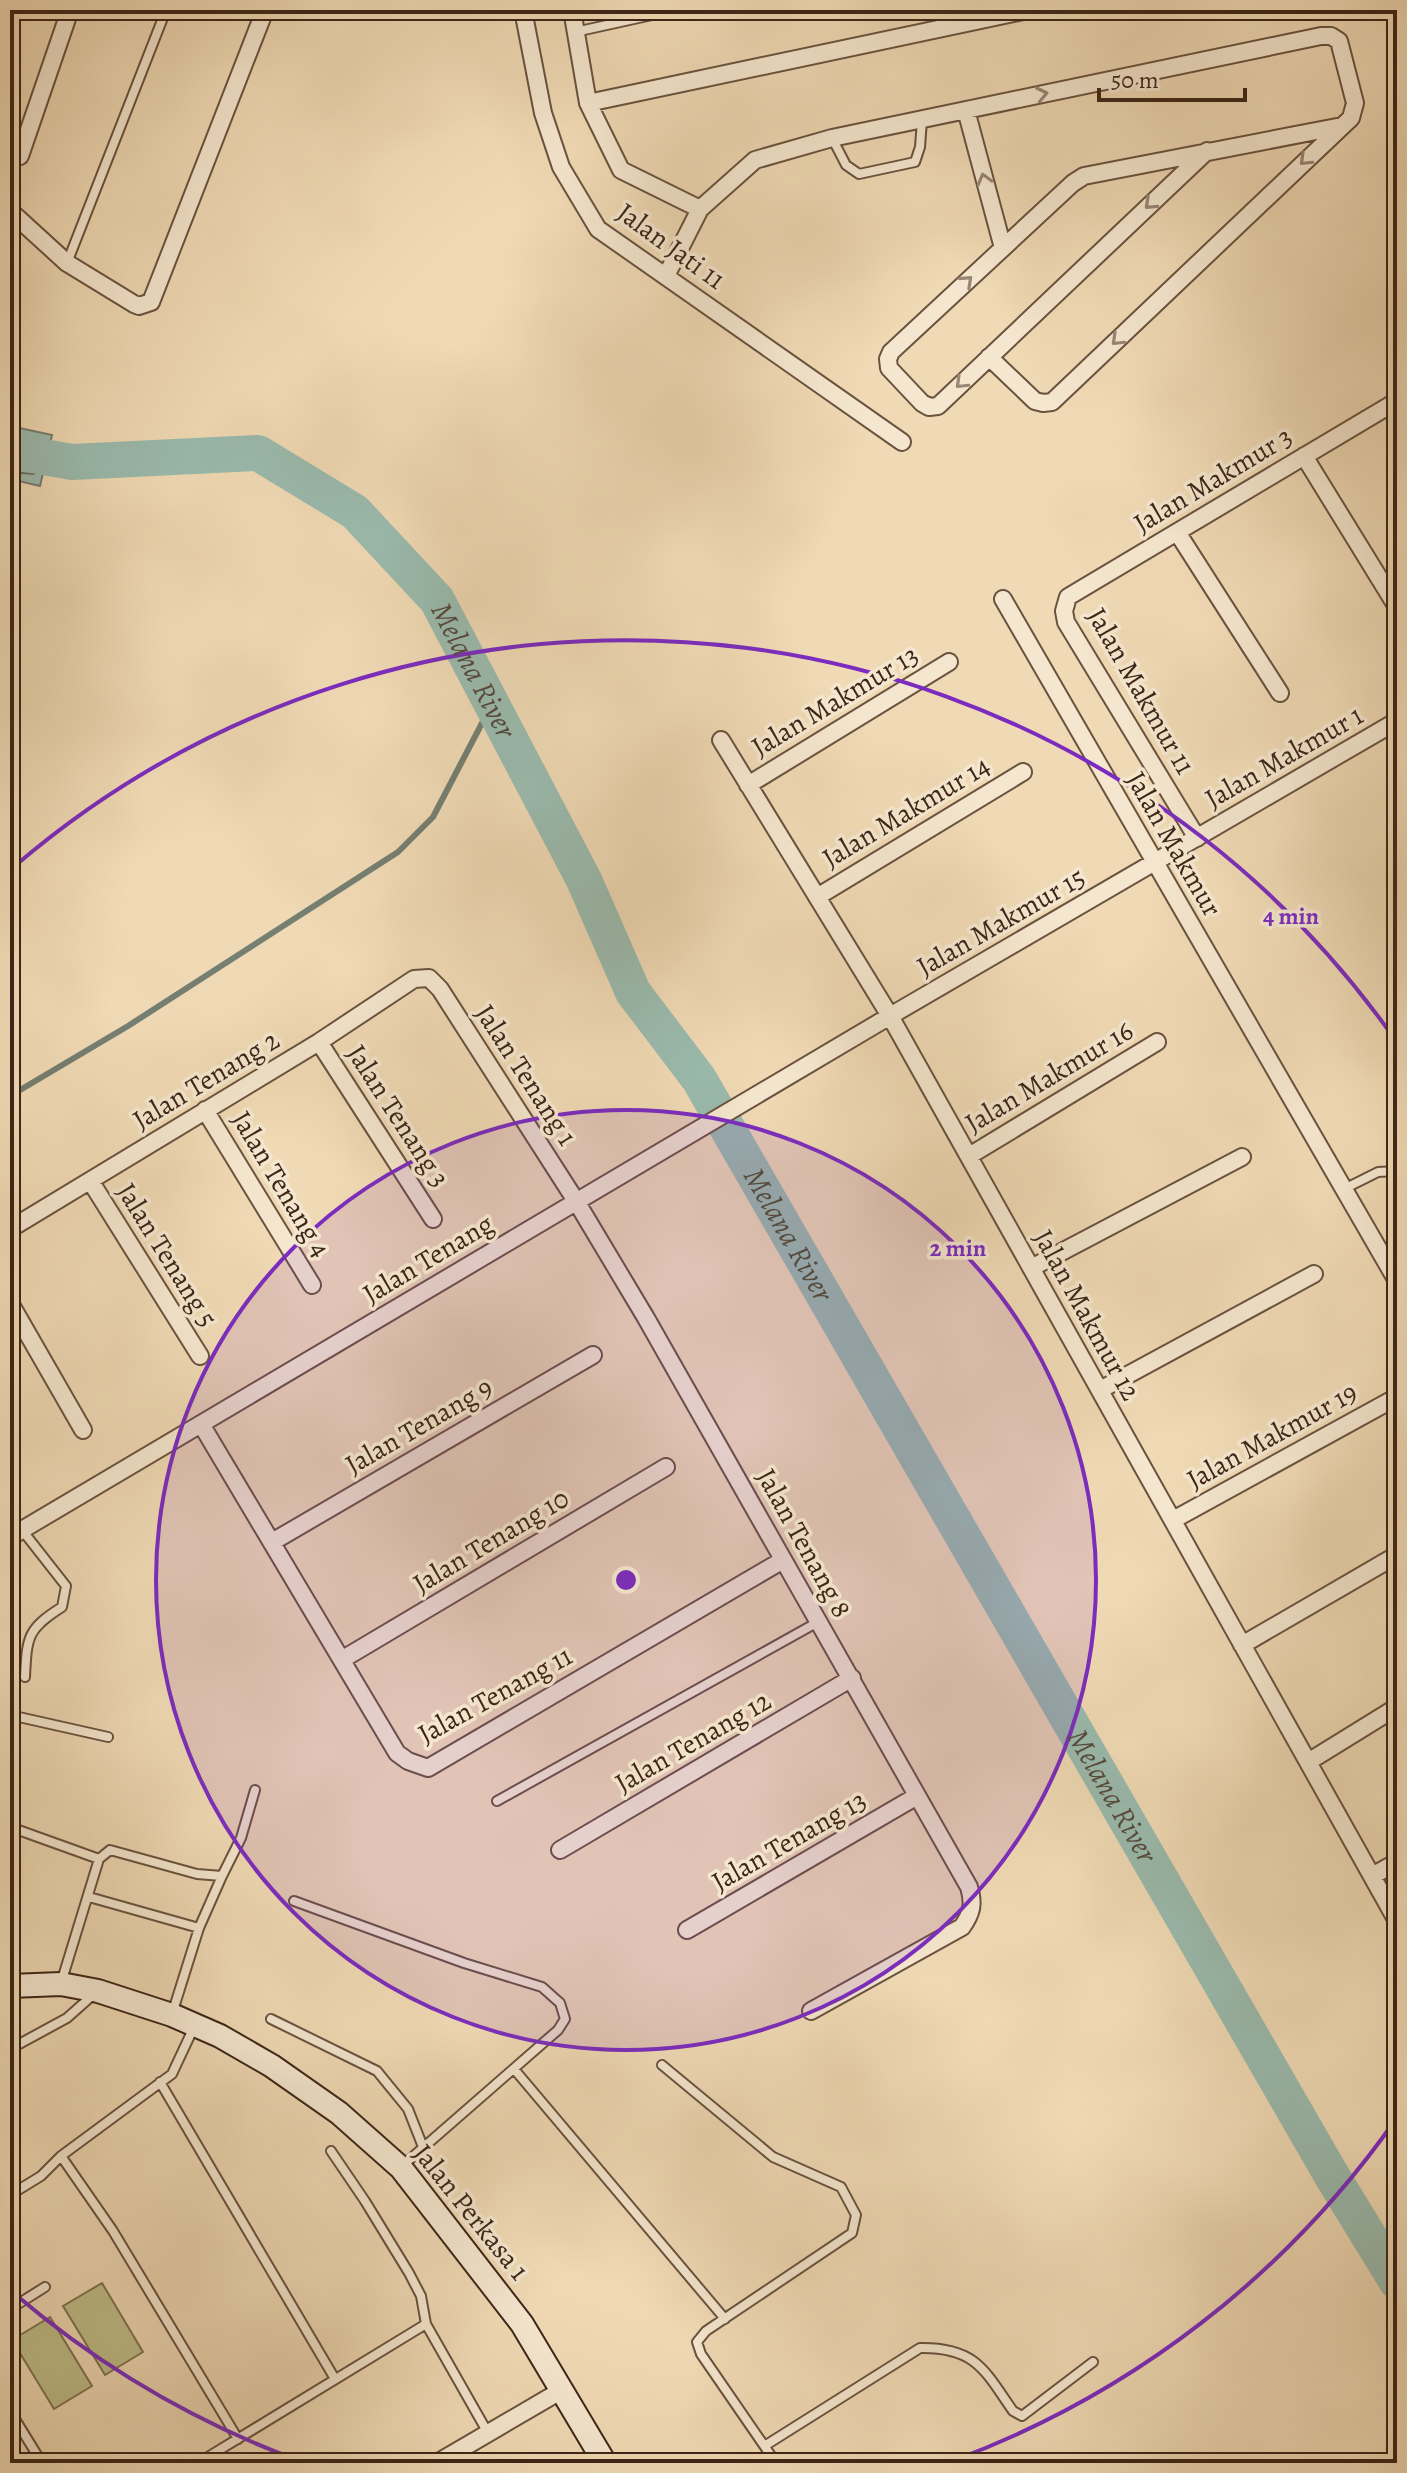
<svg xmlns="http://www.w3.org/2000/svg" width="1407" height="2473" font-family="Alegreya,serif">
  <rect width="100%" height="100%" fill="#f0dab5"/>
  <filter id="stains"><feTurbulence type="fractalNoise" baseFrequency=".0025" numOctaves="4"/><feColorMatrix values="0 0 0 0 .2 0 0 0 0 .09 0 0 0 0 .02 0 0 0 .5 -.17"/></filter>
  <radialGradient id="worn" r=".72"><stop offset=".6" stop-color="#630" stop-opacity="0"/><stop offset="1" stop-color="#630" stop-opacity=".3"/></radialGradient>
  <path fill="#bebe8a" stroke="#7e7251" stroke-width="2" d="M102 2283 143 2352 105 2375 63 2306Z
    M50 2317 92 2386 54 2409 12 2340Z"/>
  <path fill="#9abbae" stroke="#757f72" stroke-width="2" d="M10 426 52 435 40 486 10 479Z"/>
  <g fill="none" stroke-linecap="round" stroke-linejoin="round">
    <path stroke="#6c7063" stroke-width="2" d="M10 434 39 440 42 444 34 474 10 472"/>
    <path stroke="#757f72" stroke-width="6" d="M10 1096 128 1026 398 852 433 817 492 704"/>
    <path stroke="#9abbae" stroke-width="36" id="s1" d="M10 451 72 462 258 453 355 512 437 600 584 880 633 992 699 1079 1332 2176 1397 2282"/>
    <defs>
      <path id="lane" d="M575 32 675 10
        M832 138 846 165 859 174 915 162 920 147 922 120
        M67 263 166 10
        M1344 1189 1378 1172 1397 1171
        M22 1530 66 1586 62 1607C27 1629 27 1637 25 1677
        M10 1715 108 1737
        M497 1801 818 1622
        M10 1827 99 1859
        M222 1876 241 1838 255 1790
        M89 1897 199 1928
        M294 1901 464 1963 542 1987 560 2003 565 2019 558 2030 401 2167
        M61 1983 99 1859 110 1850 197 1874 222 1876 199 1928 172 2014
        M271 2019 377 2071 408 2109 423 2147
        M194 2027 172 2074 61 2156 113 2231 238 2439
        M10 2049 67 2018 94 1994
        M662 2065 773 2157 841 2187 856 2215 852 2233 706 2331 697 2342 701 2354 776 2463
        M514 2069 725 2319
        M160 2082 335 2379
        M331 2151 365 2201 409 2273 421 2296 426 2324 488 2433
        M10 2195 41 2176 61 2156
        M10 2309 45 2287
        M10 2411 42 2463
        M766 2445 920 2348C976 2347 985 2371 1013 2411L1022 2416 1093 2362
        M198 2463 426 2324"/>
      <path id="street" d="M523 10 543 113 561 167 598 229 902 442
        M572 10 588 103 621 170 700 209
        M588 103 1028 10
        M966 110 1003 248
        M1207 151 938 406 929 407 922 403 889 368 888 359 891 352 1073 183 1084 176 1342 126
        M20 156 70 10
        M10 211 67 263 134 304 139 306 151 302 265 10
        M666 276 700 209 755 160 832 138 1321 36H1331L1339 41 1355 103 1351 118 1052 402 1043 403 1035 401 989 357
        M1304 456 1397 607
        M1177 532 1280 693
        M1003 599 1397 1281
        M721 740 890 1016 1397 1921
        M748 785 949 662
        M1197 838 1066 622 1064 611 1068 597 1397 401
        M817 897 1023 772
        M319 1042 433 1219
        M205 1110 312 1285
        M969 1156 1157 1042
        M91 1182 200 1356
        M10 1229 319 1042 414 979 429 978 440 989 576 1201 646 1318 969 1887C974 1904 972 1913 962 1927L811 2011
        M1031 1268 1242 1157
        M10 1303 83 1430
        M1100 1390 1314 1274
        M201 1424 397 1753 408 1761 428 1768 783 1560
        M1173 1520 1397 1397
        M10 1537 890 1016 1397 721
        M272 1542 593 1355
        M1242 1645 1397 1555
        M343 1659 666 1467
        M1308 1762 1397 1707
        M560 1850 852 1678
        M1372 1876 1397 1862
        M687 1930 917 1796
        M437 2463 562 2390"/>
      <path id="secondary" d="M10 1986 61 1984 98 1991 172 2015 220 2036 272 2066 339 2113 401 2168 522 2324 605 2463"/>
    </defs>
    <use href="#lane" stroke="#6a523f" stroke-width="12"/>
    <use href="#street" stroke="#6a523f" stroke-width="20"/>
    <use href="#secondary" stroke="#3d2518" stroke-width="26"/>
    <use href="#lane" stroke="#f5e7cf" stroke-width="8"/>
    <use href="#street" stroke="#f5e7cf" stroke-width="16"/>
    <use href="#secondary" stroke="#f5e7cf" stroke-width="22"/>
  </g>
  <defs><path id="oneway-chevron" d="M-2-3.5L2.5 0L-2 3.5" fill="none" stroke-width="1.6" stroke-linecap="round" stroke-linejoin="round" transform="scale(2)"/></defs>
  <g stroke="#998674">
    <use href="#oneway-chevron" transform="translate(1042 94) rotate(-12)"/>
    <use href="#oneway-chevron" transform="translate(1305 160) rotate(136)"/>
    <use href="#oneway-chevron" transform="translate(984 179) rotate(-105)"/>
    <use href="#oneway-chevron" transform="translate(1150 204) rotate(137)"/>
    <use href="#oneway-chevron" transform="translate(967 281) rotate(-43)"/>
    <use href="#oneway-chevron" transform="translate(1117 340) rotate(136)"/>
    <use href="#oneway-chevron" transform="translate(961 383) rotate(136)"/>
  </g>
  <circle cx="626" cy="1580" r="470" fill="#7b2cbf" fill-opacity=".12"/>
  <g fill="none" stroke="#7b2cbf" stroke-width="4">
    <circle cx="626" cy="1580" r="470"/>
    <path d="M1396 2119A940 940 0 0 1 955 2460M297 2460A940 940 0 0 1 16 2295M16 865A940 940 0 0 1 1396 1041"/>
  </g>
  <g text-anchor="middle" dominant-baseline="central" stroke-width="7" stroke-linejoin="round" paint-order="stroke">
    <g font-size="28" fill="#3d2518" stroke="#f5e7cf">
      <text transform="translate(671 246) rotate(36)">Jalan Jati 11</text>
      <text transform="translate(1213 480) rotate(-31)">Jalan Makmur 3</text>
      <text transform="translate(1141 691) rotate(60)">Jalan Makmur 11</text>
      <text transform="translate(835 701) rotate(-31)">Jalan Makmur 13</text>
      <text transform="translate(1284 757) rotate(-30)">Jalan Makmur 1</text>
      <text transform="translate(906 812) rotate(-31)">Jalan Makmur 14</text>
      <text transform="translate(1174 844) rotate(60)">Jalan Makmur</text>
      <text transform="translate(1001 922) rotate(-30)">Jalan Makmur 15</text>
      <text transform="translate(526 1075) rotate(57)">Jalan Tenang 1</text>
      <text transform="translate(1049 1077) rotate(-31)">Jalan Makmur 16</text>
      <text transform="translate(206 1080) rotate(-31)">Jalan Tenang 2</text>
      <text transform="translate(398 1116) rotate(57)">Jalan Tenang 3</text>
      <text transform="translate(281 1184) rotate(59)">Jalan Tenang 4</text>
      <text transform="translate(167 1255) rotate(58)">Jalan Tenang 5</text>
      <text transform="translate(428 1259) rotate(-31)">Jalan Tenang</text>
      <text transform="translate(1087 1315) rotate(61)">Jalan Makmur 12</text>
      <text transform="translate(419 1426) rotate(-30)">Jalan Tenang 9</text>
      <text transform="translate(1272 1436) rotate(-29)">Jalan Makmur 19</text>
      <text transform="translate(491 1541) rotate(-31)">Jalan Tenang 10</text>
      <text transform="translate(804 1543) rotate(61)">Jalan Tenang 8</text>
      <text transform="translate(495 1695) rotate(-29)">Jalan Tenang 11</text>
      <text transform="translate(693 1742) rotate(-30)">Jalan Tenang 12</text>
      <text transform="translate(789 1841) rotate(-30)">Jalan Tenang 13</text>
      <text transform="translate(471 2212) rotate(51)">Jalan Perkasa 1</text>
    </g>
    <g font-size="30" font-style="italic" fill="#544a3e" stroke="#f5e7cf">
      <text stroke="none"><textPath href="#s1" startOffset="562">Melana River</textPath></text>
      <text stroke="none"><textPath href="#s1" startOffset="1210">Melana River</textPath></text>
      <text stroke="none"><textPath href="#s1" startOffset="1858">Melana River</textPath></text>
    </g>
  </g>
  <circle cx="626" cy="1580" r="12" fill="#7b2cbf" stroke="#f5e7cf" stroke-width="4"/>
  <g font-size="24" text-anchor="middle" font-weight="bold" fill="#7b2cbf" stroke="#f5e7cf" stroke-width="7" stroke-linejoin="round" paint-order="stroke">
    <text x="1291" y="924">4 min</text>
    <text x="958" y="1256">2 min</text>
  </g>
  <rect width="1407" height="2473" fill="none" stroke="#f0dab5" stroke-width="40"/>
  <rect x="12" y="12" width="1383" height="2449" fill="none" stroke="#3d2518" stroke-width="4"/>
  <rect x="20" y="20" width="1367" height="2433" fill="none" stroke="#3d2518" stroke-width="2"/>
  <path d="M1099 88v12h146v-12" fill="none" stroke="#3d2518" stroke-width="4"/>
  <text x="1111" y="88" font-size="24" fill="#3d2518" stroke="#f5e7cf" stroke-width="6" paint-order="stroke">50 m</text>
  <rect width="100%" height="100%" filter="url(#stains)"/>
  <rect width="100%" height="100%" fill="url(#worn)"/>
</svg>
